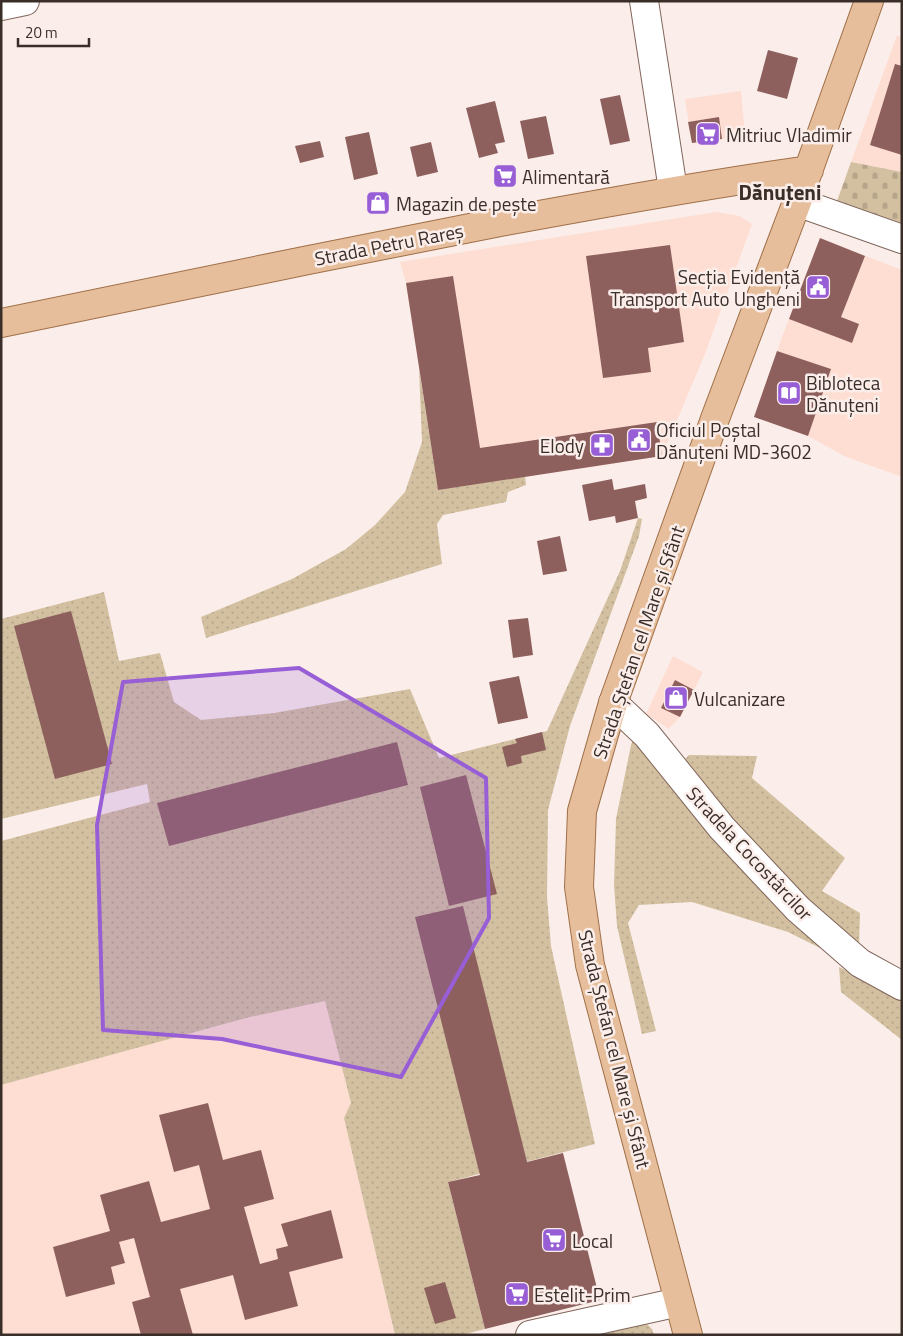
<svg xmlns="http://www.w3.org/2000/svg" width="903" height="1336" font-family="'Titillium Web',sans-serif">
  <defs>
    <pattern id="cemetery-stones" width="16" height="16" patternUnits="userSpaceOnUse" patternTransform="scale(1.25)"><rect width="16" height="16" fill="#d3c0a0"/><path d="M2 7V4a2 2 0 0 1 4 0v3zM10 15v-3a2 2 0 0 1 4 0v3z" fill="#b6a58a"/></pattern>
    <pattern id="garden-dots" width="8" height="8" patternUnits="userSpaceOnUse" patternTransform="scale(1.25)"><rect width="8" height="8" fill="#d3c0a0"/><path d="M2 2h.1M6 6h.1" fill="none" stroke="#b6a58a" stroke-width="1.8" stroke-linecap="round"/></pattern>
  </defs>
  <rect width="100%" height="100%" fill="#fbeeea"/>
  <path fill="#feded2" d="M897 35 902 38V172L851 162Z
    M741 91 745 136 692 143 685 99Z
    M716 212 740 216 752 224 705 354 662 456 438 490 406 283 400 262Z
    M820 238 902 270V477L844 456 808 436 754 417 782 337Z
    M673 656 703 672 680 717 669 729 646 714Z
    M325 1000 351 1104 344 1118 395 1335H1V1085L250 1017Z"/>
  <path fill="url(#cemetery-stones)" d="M851 162 902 172V224L837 201Z"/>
  <path fill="url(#garden-dots)" d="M419 369 438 489 525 476 526 485 508 492 506 502 443 515 437 524 442 564 206 638 201 617 292 579 346 549 375 525 405 492 422 442Z
    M638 518 642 519 639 536 570 726 548 810 547 897 551 946 595 1144 448 1182 485 1329 461 1335H395L344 1118 351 1103 325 1001 250 1017 1 1085V841L150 802 147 784 1 819V619L104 592 119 661 160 653 174 702 201 720 274 713 410 689 439 758 547 731 620 571Z
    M634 738 824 950 788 932 692 902 639 905 628 923 656 1031 642 1034 617 926 614 885 616 819 631 745Z
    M689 755 757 756 752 778 845 858 822 891 860 913 859 948 746 841 683 761Z
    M839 967 892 993 902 996V1040L841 992Z
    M646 1323 652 1329 654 1335H599Z"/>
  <path fill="#8d605e" d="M768 50 798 58 787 99 757 91Z
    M895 64 902 66V155L870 145Z
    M620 95 630 141 610 145 600 99Z
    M495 101 505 142 495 144 498 153 479 158 466 108Z
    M546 116 554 154 528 159 520 121Z
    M719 117 722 139 692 143 688 122Z
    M369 132 378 174 354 180 345 137Z
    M320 141 324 157 300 163 295 146Z
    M431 142 438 172 417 177 410 147Z
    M511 168 515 183 499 186 495 171Z
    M382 194 385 209 374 211 371 196Z
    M820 238 865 256 841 317 859 324 852 343 789 319Z
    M670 245 684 342 648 348 651 372 603 378 586 256Z
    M453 276 480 448 657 422 662 456 438 490 406 283Z
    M777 351 831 369 808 436 754 417Z
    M612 479 614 490 645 484 647 498 635 501 638 518 616 523 615 516 589 521 582 485Z
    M560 536 567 571 543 575 537 541Z
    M71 611 112 764 55 779 14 626Z
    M528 618 533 655 513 658 508 620Z
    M519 676 528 718 498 724 489 682Z
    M675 680 694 690 680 717 661 708Z
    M542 732 546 750 521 756 522 763 507 767 502 747 517 743 515 739Z
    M397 742 408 785 169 846 157 803Z
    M466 775 497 894 449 906 420 787Z
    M463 906 527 1162 563 1153 600 1300 485 1329 448 1182 480 1175 415 917Z
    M208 1103 223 1160 261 1150 274 1199 244 1207 260 1264 278 1259 276 1249 288 1246 281 1224 331 1210 343 1258 289 1272 298 1306 245 1320 233 1275 180 1289 193 1335H141L132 1302 150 1297 134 1238 119 1242 125 1263 111 1267 115 1284 66 1297 53 1247 110 1231 100 1195 149 1181 161 1222 210 1209 199 1165 174 1172 159 1115Z
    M445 1282 456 1318 435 1324 424 1288Z"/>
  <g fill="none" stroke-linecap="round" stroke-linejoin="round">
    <defs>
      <path id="minor" d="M644 1 673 190
        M1 6 25 1
        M797 202 902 239
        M613 703 647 735 722 828 798 909 860 963 902 986
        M530 1335 679 1302"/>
      <path id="major" d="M1 323C166 289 330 255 495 223 599 204 703 185 809 170
        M688 1335 590 965 579 887 582 811 613 703 716 416 797 202 869 1"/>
    </defs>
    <use href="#minor" stroke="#81665c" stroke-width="30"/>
    <use href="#major" stroke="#9f6f48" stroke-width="30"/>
    <use href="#minor" stroke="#fff" stroke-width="28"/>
    <use href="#major" stroke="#e6be9b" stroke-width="28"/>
  </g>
  <path fill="#975ed6" fill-opacity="0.2" stroke="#975ed6" stroke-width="4" stroke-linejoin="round" d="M299 668 486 778 489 918 401 1077 222 1039 103 1030 97 825 123 682Z"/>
  <defs>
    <symbol id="supermarket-square" viewBox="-11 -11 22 22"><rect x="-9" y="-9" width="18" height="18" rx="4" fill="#975ed6" stroke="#fbeeea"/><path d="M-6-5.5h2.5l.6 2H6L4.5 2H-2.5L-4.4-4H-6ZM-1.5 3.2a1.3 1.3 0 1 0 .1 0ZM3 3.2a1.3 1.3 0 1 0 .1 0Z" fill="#fff"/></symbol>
    <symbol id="shop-square" viewBox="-11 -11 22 22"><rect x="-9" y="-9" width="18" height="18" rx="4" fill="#975ed6" stroke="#fbeeea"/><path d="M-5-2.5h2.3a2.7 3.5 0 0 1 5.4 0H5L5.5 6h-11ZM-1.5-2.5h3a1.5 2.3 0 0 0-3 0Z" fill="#fff"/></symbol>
    <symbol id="civic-square" viewBox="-11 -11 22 22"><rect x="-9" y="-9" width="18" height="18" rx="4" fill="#975ed6" stroke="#fbeeea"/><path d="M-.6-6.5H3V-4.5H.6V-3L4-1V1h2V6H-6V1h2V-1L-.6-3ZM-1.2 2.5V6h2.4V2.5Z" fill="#fff"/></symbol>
    <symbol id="library-square" viewBox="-11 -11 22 22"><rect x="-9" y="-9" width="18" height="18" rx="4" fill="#975ed6" stroke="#fbeeea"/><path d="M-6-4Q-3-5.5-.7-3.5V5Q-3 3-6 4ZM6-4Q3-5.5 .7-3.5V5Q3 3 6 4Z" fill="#fff"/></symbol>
    <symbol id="pharmacy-square" viewBox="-11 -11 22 22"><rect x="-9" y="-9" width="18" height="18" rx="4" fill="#975ed6" stroke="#fbeeea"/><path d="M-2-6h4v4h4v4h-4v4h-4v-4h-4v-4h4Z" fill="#fff"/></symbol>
  </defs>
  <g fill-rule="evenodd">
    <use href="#supermarket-square" x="694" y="120" width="28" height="28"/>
    <use href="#supermarket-square" x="491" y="162" width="28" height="28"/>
    <use href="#shop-square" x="364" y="189" width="28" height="28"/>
    <use href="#civic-square" x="804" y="273" width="28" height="28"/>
    <use href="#library-square" x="775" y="379" width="28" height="28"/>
    <use href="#civic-square" x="625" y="426" width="28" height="28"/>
    <use href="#pharmacy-square" x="588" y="431" width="28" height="28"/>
    <use href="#shop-square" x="662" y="684" width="28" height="28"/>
    <use href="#supermarket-square" x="540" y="1226" width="28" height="28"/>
    <use href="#supermarket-square" x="503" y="1280" width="28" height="28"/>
  </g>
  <g text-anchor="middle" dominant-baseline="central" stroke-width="5" stroke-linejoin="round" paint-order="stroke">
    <g font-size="19" fill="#3a2e29" stroke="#fbeeea" text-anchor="start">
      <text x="726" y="134">Mitriuc Vladimir</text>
      <text x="522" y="176">Alimentară</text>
      <text x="396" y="203">Magazin de pește</text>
      <text x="800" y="276" text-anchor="end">Secția Evidență<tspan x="800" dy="22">Transport Auto Ungheni</tspan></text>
      <text x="806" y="382">Bibloteca<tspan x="806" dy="22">Dănuțeni</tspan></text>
      <text x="656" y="429">Oficiul Poștal<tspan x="656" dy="22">Dănuțeni MD-3602</tspan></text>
      <text x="584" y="445" text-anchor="end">Elody</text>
      <text x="694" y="698">Vulcanizare</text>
      <text x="572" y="1240">Local</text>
      <text x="534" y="1294">Estelit-Prim</text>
    </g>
    <g font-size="19" fill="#3a2e29" stroke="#fbeeea">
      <text transform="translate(389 244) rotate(-11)">Strada Petru Rareș</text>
      <text transform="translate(638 642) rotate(-71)">Strada Ștefan cel Mare și Sfânt</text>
      <text transform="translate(750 853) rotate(47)">Stradela Cocostârcilor</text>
      <text transform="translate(615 1049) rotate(76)">Strada Ștefan cel Mare și Sfânt</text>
    </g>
    <g font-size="21" font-weight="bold" fill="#3a2e29" stroke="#fbeeea">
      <text x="780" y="192">Dănuțeni</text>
    </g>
  </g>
  <rect width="903" height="1336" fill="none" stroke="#3a2e29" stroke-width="5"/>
  <path d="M18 38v8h71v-8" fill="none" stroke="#3a2e29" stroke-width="2.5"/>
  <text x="25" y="38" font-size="15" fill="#3a2e29" stroke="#fbeeea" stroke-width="4" paint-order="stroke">20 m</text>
</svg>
